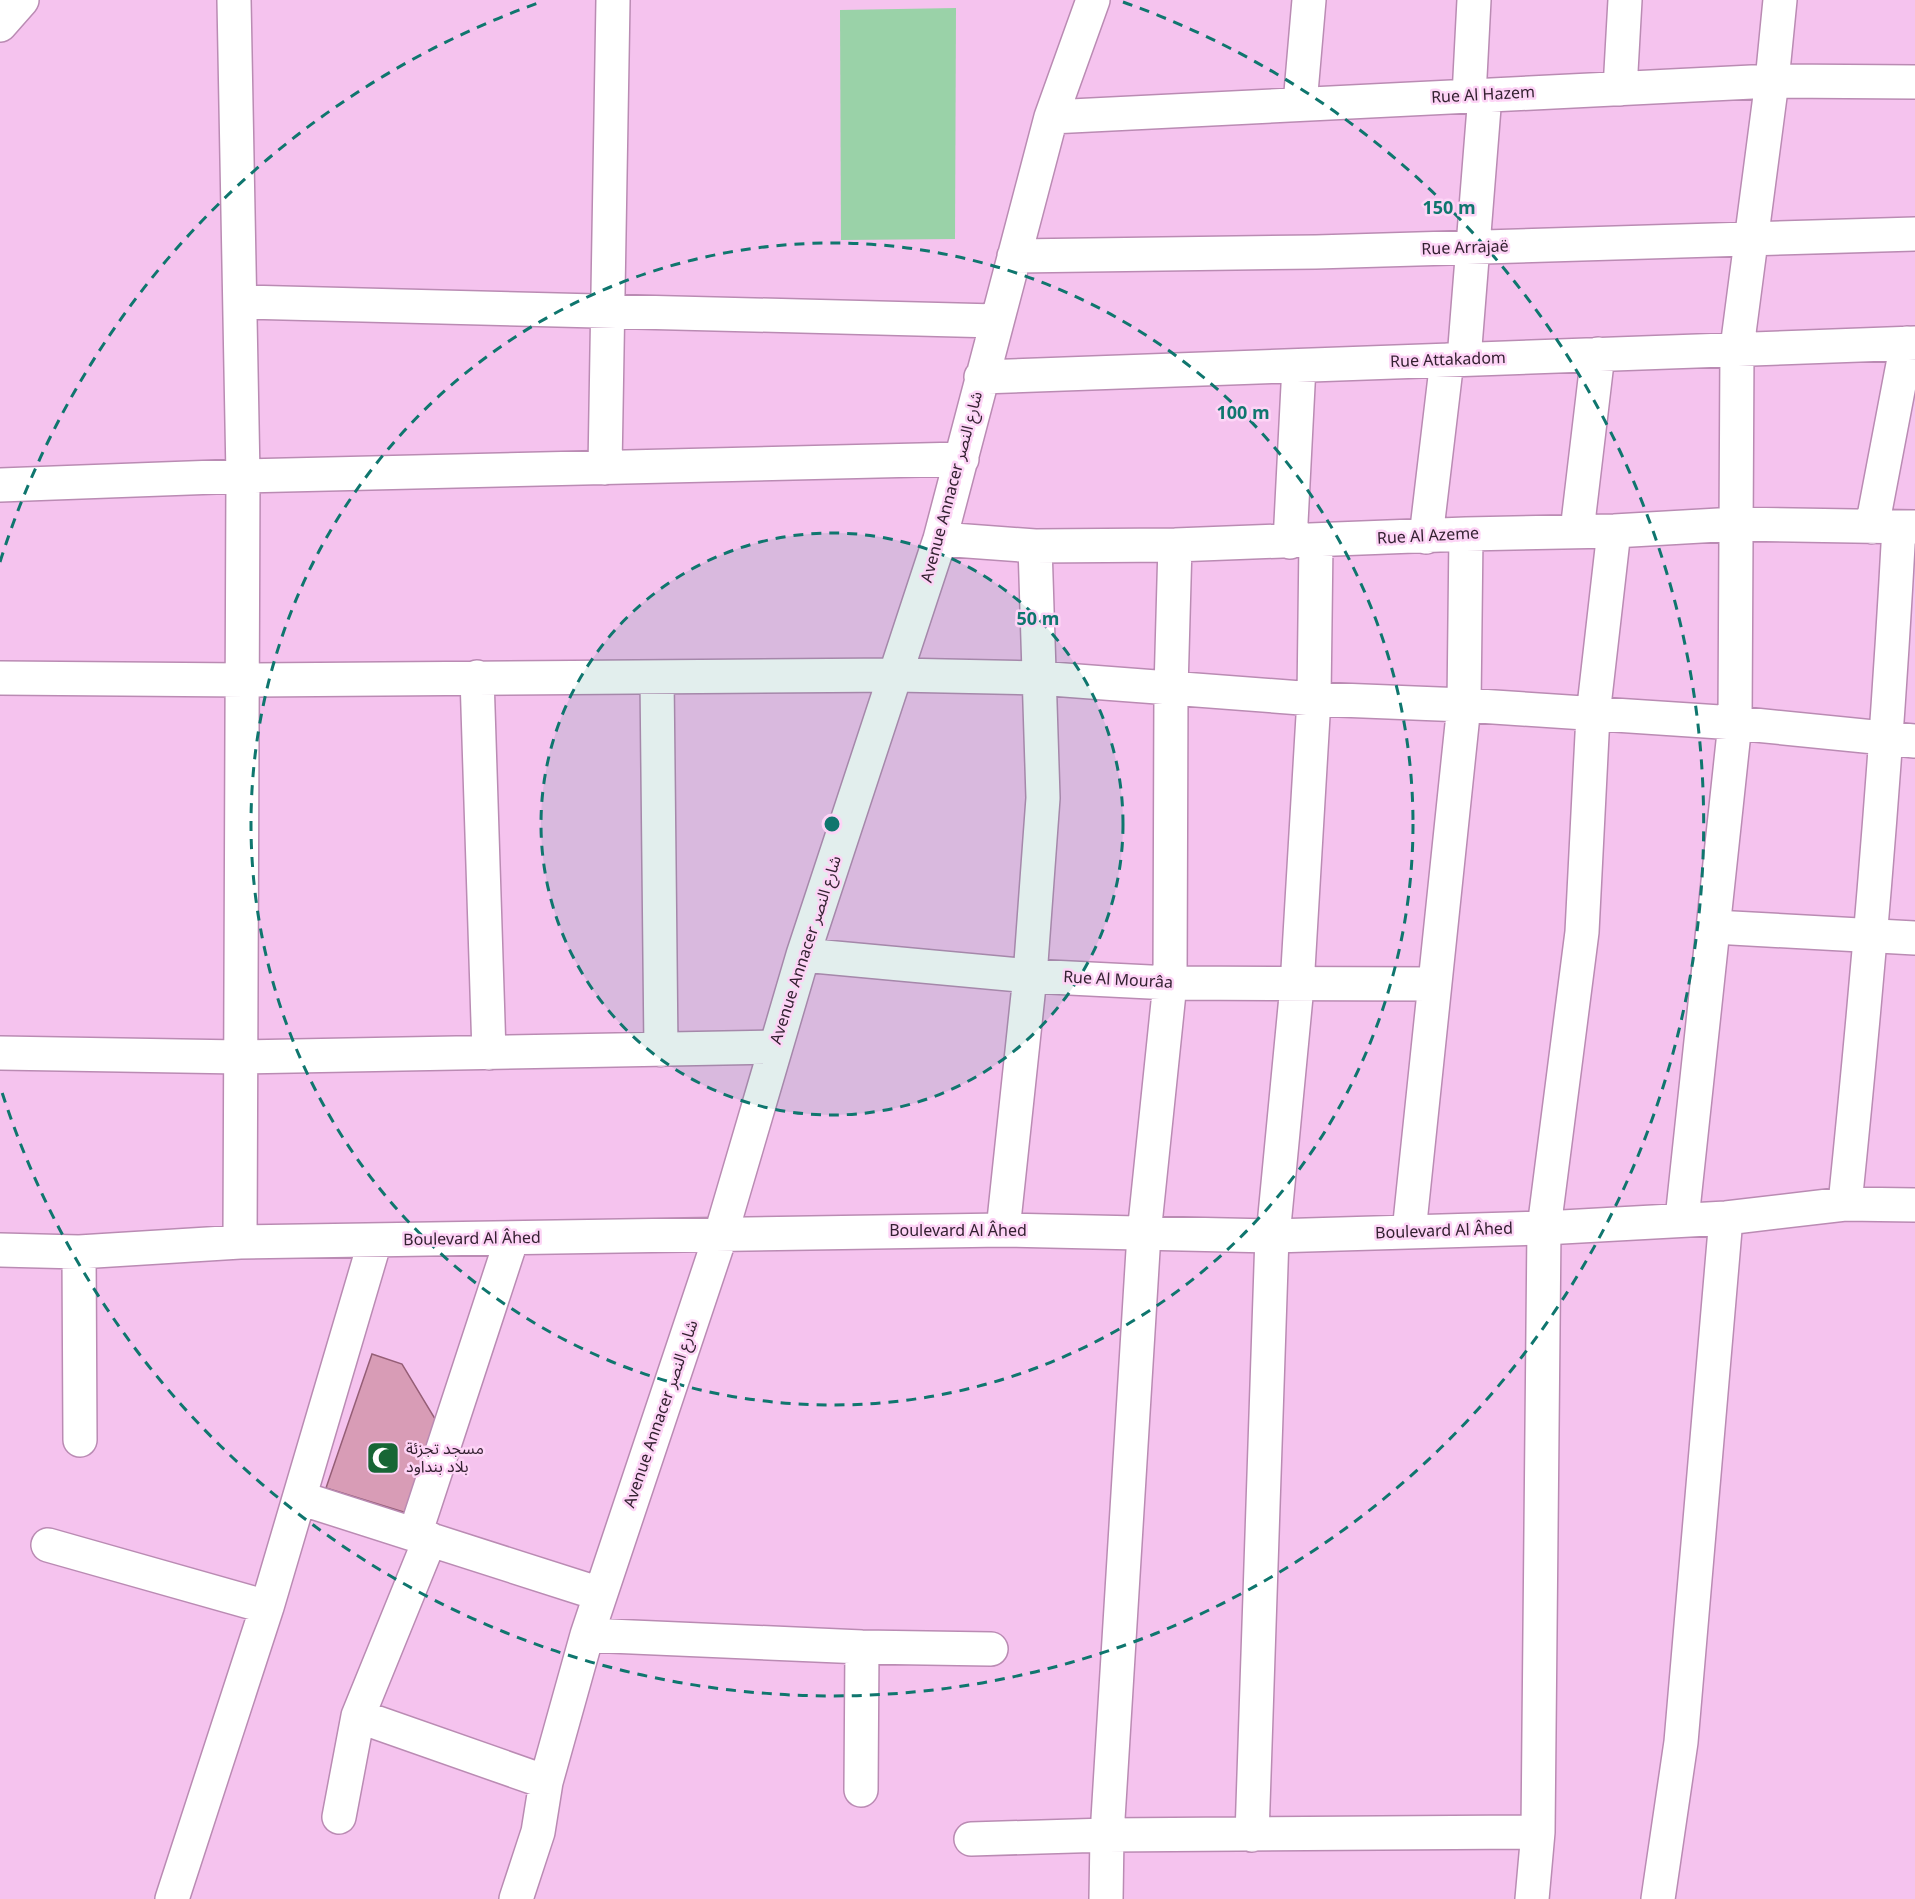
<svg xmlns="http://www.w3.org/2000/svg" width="1915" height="1899" font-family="Georgia,'Noto Sans Arabic',serif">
  <rect width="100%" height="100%" fill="#f5c3ee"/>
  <path fill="#9ad2a8" d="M956 8 955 239 841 240 840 10Z"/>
  <path fill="#d89cb6" stroke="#955e76" stroke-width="1.5" d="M372 1354 402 1364 440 1427 410 1514 326 1488Z"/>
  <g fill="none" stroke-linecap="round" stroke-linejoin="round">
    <defs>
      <path id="pedestrian" d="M1714 927 1915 938
        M1252 1835 1272 1236
        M971 1839 1107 1835 1538 1832
        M1106 1899 1107 1835 1144 1234
        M1532 1899 1538 1832 1544 1228"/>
      <path id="minor" d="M234 0 243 476 240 1242
        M0 25 22 0
        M1620 89 1625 0
        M1469 96 1474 0
        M1300 104 1309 0
        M1051 117 1772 81 1915 82
        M1014 256 1316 252 1915 234
        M240 302 996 321
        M1464 359 1485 95
        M981 377 1915 343
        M605 468 613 0
        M0 485 243 476 962 459
        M1872 527 1907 343
        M1577 531 1598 354
        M1426 537 1447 360
        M940 539 1035 546 1175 545 1466 534 1614 531 1736 524 1915 527
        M1290 542 1299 366
        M477 677 489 1053
        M657 677 661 1050
        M0 678 244 680 897 675 1038 678 1314 699 1464 705 1735 723 1915 741
        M803 955 1030 976 1170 983 1434 984
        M0 1053 240 1057 774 1047
        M1845 1204C1868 979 1887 753 1899 527
        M1682 1219 1735 723 1737 348 1772 81 1780 0
        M1544 1228 1582 932 1593 715 1614 531
        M1003 1230 1030 976 1043 798 1035 546
        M1409 1232 1464 705 1466 534
        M1144 1234 1170 983 1171 689 1175 545
        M1273 1236 1297 986 1314 699 1316 541
        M0 1250 79 1252 240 1242 1003 1230 1273 1236 1544 1228 1726 1218 1845 1204 1915 1205
        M79 1252 80 1440
        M300 1498 600 1594
        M415 1534 512 1238
        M48 1545 267 1607
        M587 1635 862 1647 991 1649
        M358 1716 546 1782
        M861 1790 862 1647
        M339 1817 358 1716 430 1539
        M172 1899 267 1607 375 1241
        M516 1899 538 1832 546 1782 587 1635 721 1234 803 955 940 539 1051 117 1093 0
        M1658 1899 1681 1742 1726 1218"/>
    </defs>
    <use href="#pedestrian" stroke="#ba8bb3" stroke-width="36"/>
    <use href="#minor" stroke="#ba8bb3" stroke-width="36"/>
    <use href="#pedestrian" stroke="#fff" stroke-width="33"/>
    <use href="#minor" stroke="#fff" stroke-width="33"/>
  </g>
  <circle cx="832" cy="824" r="291" fill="#0f766e" fill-opacity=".12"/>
  <g fill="none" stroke="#0f766e" stroke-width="3" stroke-dasharray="10 8">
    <circle cx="832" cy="824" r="291"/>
    <circle cx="832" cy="824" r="581"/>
    <path d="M0 562A872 872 0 0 1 541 2M1123 2A872 872 0 1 1 0 1086"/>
  </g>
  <defs>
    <symbol id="mosque-square" viewBox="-11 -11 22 22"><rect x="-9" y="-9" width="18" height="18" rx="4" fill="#176635" stroke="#fdd4f6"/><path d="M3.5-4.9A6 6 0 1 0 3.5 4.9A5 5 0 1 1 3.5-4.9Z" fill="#fff"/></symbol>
  </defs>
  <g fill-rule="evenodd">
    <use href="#mosque-square" x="364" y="1439" width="38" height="38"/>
  </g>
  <g text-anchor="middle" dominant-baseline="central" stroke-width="5" stroke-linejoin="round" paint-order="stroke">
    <g font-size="16" fill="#342131" stroke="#fdd4f6">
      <text transform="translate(1483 95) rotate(-3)">Rue Al Hazem</text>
      <text transform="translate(1465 248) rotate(-2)">Rue Arrajaë</text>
      <text transform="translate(1448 360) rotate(-2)">Rue Attakadom</text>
      <text transform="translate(952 487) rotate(-75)">Avenue Annacer شارع النصر</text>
      <text transform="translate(1428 536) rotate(-3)">Rue Al Azeme</text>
      <text transform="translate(806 950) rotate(-72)">Avenue Annacer شارع النصر</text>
      <text transform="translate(1118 980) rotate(3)">Rue Al Mourâa</text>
      <text x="958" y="1231">Boulevard Al Âhed</text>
      <text transform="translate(1444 1231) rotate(-2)">Boulevard Al Âhed</text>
      <text transform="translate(472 1239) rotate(-1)">Boulevard Al Âhed</text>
      <text transform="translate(661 1414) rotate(-71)">Avenue Annacer شارع النصر</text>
    </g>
    <g font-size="16" fill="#342131" stroke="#fdd4f6" text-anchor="start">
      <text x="406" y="1449">مسجد تجزئة<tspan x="406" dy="18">بلاد بنداود</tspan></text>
    </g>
  </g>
  <circle cx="832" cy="824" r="9" fill="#0f766e" stroke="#fdd4f6" stroke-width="3"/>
  <g font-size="18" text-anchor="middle" font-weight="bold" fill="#0f766e" stroke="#fdd4f6" stroke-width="5" stroke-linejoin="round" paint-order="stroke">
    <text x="1449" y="214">150 m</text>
    <text x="1243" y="419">100 m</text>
    <text x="1038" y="625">50 m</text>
  </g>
</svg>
